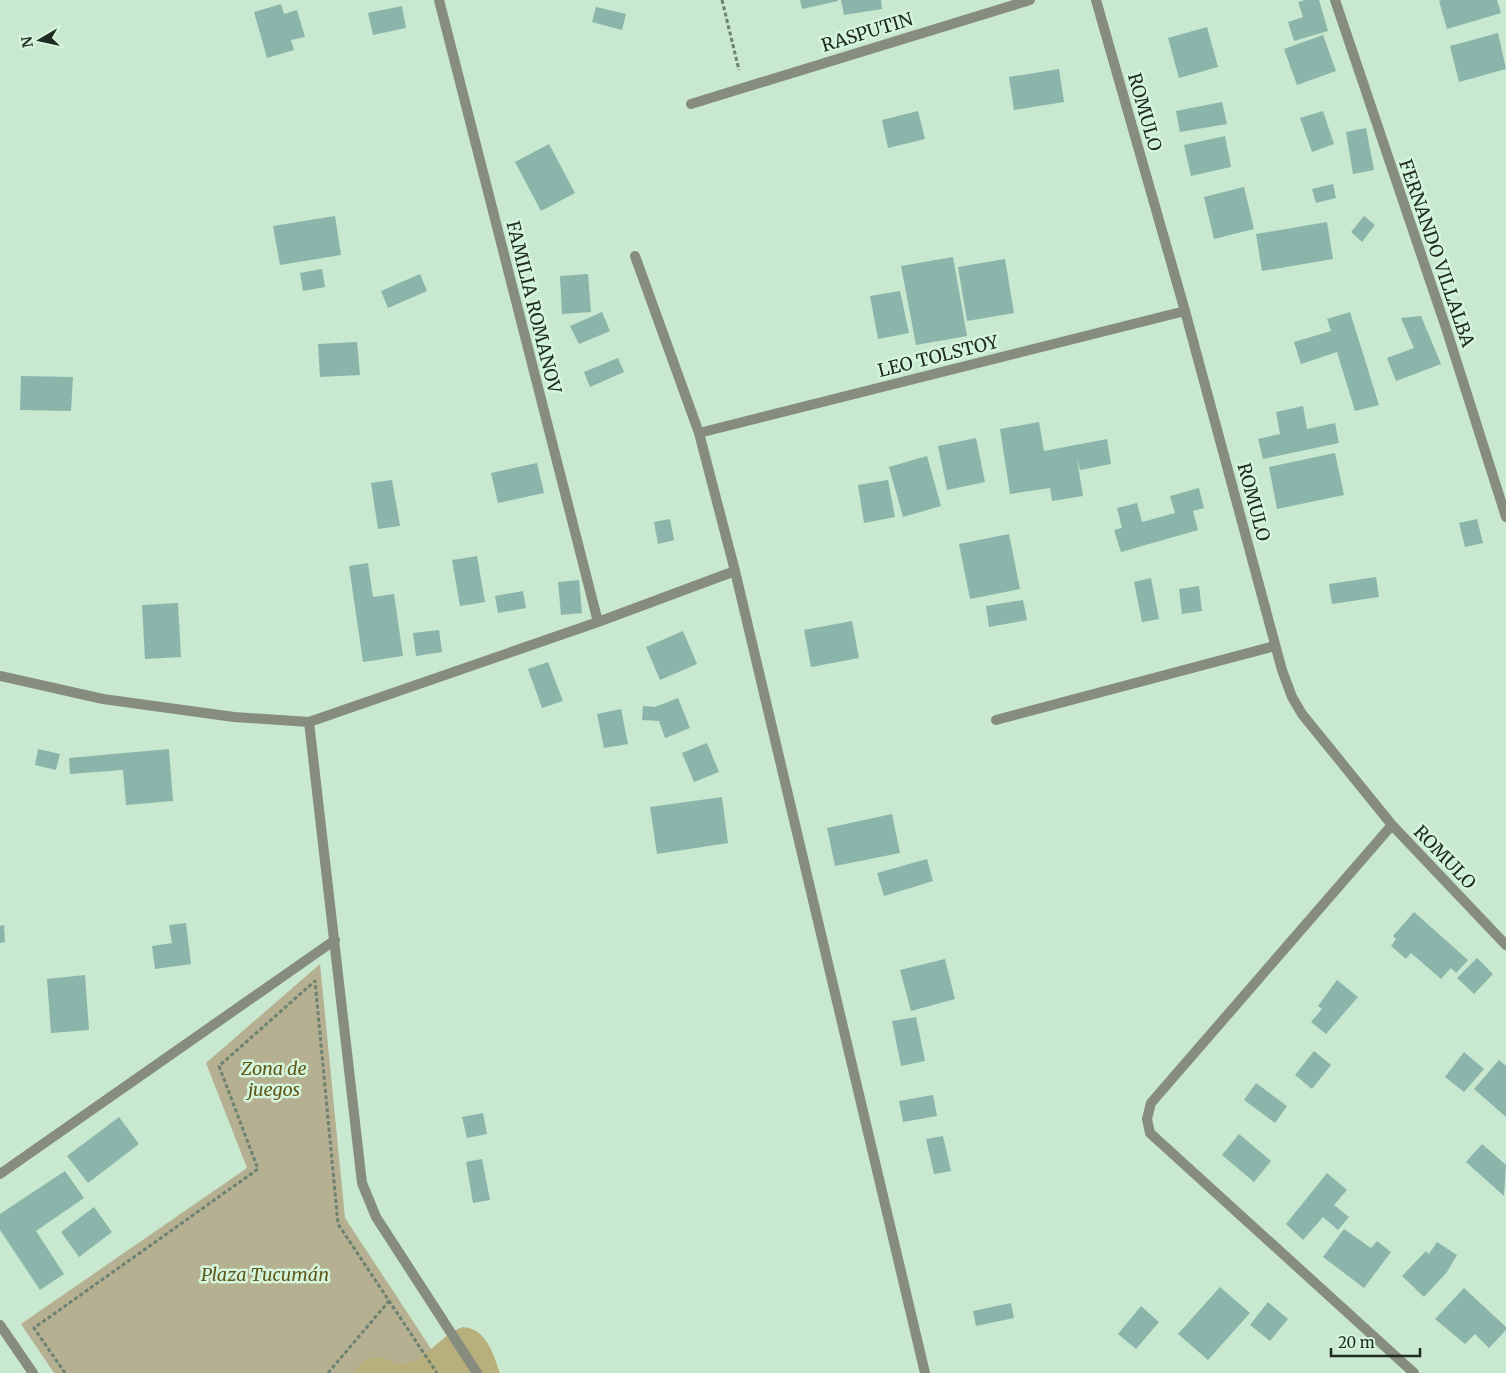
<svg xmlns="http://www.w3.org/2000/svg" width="1506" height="1373" font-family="Merriweather,serif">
  <rect width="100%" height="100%" fill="#c8e8cf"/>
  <path fill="#b5b091" d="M320 964 345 1218 447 1373H54L21 1324 247 1168 206 1063Z"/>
  <path fill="#b8b07c" d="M463 1327C487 1329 493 1354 500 1373H353C380 1339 386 1371 412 1362 426 1358 444 1333 463 1327Z"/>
  <path fill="#8bb5aa" d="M800 0H838V1L802 9Z
    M841 0H881L882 9 844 15Z
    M1305 0H1319L1328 31 1294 41 1288 22 1303 17 1298 2Z
    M1442 0H1497L1501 13 1447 29 1439 1Z
    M281 4 284 14 297 10 305 37 291 40 294 50 267 58 254 12Z
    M402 6 406 28 373 35 368 13Z
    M596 7 626 14 622 30 592 22Z
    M1207 27 1218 67 1179 78 1168 38Z
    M1498 33 1506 69 1459 82 1450 46Z
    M1323 35 1336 71 1297 85 1284 49Z
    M1059 69 1064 102 1014 110 1009 77Z
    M1222 102 1227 124 1180 132 1176 111Z
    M918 111 925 139 888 148 882 120Z
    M1323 111 1334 144 1312 152 1300 118Z
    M1366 128 1374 170 1353 174 1346 132Z
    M1225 136 1231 167 1191 176 1184 145Z
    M549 144 575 193 541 211 515 162Z
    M1333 184 1336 198 1316 203 1312 189Z
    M1244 187 1254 229 1214 239 1204 197Z
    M335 216 341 255 280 265 273 226Z
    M1364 216 1375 225 1362 242 1351 232Z
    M1327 222 1333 259 1262 271 1256 234Z
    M953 257 967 336 916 345 901 266Z
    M1005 259 1014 313 967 321 958 267Z
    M322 269 325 287 303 291 300 273Z
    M420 274 427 291 388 308 381 291Z
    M588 274 591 312 562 314 560 276Z
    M900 291 909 333 878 339 870 296Z
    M602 312 610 331 579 344 570 326Z
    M1350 312 1379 405 1355 411 1337 352 1301 364 1294 342 1331 331 1327 319Z
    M1421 316 1441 364 1396 381 1387 358 1414 348 1401 318Z
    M357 342 360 375 320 377 318 344Z
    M618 358 624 372 590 387 584 372Z
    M21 376 73 377 71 411 20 410Z
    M1303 406 1307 429 1335 423 1339 443 1263 459 1258 439 1280 434 1276 412Z
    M1039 422 1044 451 1107 439 1111 464 1080 470 1077 459 1083 496 1052 501 1050 488 1010 494 1000 429Z
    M976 438 985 482 947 490 938 446Z
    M1335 453 1344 495 1277 509 1269 467Z
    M927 456 941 506 903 517 889 467Z
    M537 463 544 493 498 503 491 473Z
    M392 480 400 526 378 529 371 483Z
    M888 480 895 517 864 523 858 485Z
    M1199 488 1204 508 1193 511 1198 530 1121 552 1114 530 1122 528 1117 508 1137 503 1142 522 1175 513 1170 496Z
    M670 519 674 540 658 544 654 522Z
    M1477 519 1483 543 1465 547 1459 523Z
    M1009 534 1020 589 970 599 959 544Z
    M477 556 485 602 460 606 452 560Z
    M368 563 373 597 394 594 403 656 363 662 349 566Z
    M1376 577 1379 597 1332 604 1329 584Z
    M1151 578 1159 619 1142 622 1134 582Z
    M579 580 582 613 561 615 558 582Z
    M1199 586 1202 611 1182 614 1179 589Z
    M523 591 526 608 498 613 495 596Z
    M1023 600 1027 620 989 627 986 606Z
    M178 603 181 657 145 659 142 605Z
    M852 621 859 658 811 667 804 630Z
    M439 630 442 652 416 656 413 633Z
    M683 631 697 664 660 680 646 647Z
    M548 662 563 701 542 708 528 669Z
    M678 698 690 728 665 738 659 721 642 720 643 706 655 707Z
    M621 709 628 744 604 748 597 714Z
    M707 743 719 772 694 782 682 753Z
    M38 749 60 754 56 770 35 765Z
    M169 749 173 801 126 805 123 770 70 774 69 758Z
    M722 797 728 843 657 854 650 807Z
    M892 814 900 853 835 866 827 828Z
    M927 859 933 881 884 896 877 873Z
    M1414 912 1468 960 1456 973 1451 968 1441 979 1411 953 1406 959 1391 946 1396 939 1393 936Z
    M186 923 191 964 155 969 152 946 172 943 169 925Z
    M4 925 5 942 0 943V926Z
    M1477 958 1493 974 1474 994 1457 978Z
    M945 959 955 999 911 1011 900 970Z
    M85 975 89 1030 51 1033 47 979Z
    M1337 980 1358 997 1326 1034 1311 1022 1322 1009 1318 1006Z
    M916 1017 925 1061 901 1066 892 1021Z
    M1314 1051 1331 1065 1312 1089 1295 1075Z
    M1464 1052 1484 1069 1464 1092 1445 1077Z
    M1499 1060 1506 1066V1117L1474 1089Z
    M1256 1083 1287 1106 1275 1123 1244 1100Z
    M933 1095 937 1116 903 1122 899 1101Z
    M483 1113 487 1134 467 1138 462 1117Z
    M119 1117 139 1144 88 1183 67 1156Z
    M1239 1134 1271 1161 1254 1182 1222 1155Z
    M943 1136 951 1171 934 1174 926 1139Z
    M1482 1144 1506 1165 1504 1196 1466 1162Z
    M482 1159 490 1200 473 1203 466 1162Z
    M65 1171 84 1198 36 1231 64 1274 40 1290 0 1230V1214Z
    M1327 1173 1347 1190 1334 1205 1349 1217 1338 1230 1323 1217 1303 1240 1286 1224Z
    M94 1207 112 1232 79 1257 61 1232Z
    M1344 1229 1371 1248 1377 1241 1391 1252 1364 1288 1323 1257Z
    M1437 1242 1457 1255 1447 1272 1424 1297 1402 1276 1426 1251 1429 1254Z
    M1220 1287 1250 1313 1208 1360 1178 1334Z
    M1464 1288 1506 1327V1330L1489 1348 1475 1334 1465 1344 1435 1319Z
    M1268 1302 1288 1319 1270 1341 1250 1325Z
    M1011 1303 1014 1318 976 1326 973 1311Z
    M1141 1306 1159 1322 1136 1349 1118 1334Z"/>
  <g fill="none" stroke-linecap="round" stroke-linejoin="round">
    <path stroke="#6d8271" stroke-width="3" stroke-dasharray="4 2.5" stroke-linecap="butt" d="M722 0 739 70
      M65 1373 34 1328 258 1169 219 1066 315 981 338 1224 437 1373
      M328 1373 389 1301"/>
    <path stroke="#868c7e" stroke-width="10" d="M439 0 598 622
      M1096 0 1185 311 1282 670 1292 697 1302 714 1392 825 1506 945
      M1335 0 1446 328 1506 517
      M691 104 1030 0
      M635 256 699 433 735 571 925 1373
      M699 433 1185 311
      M0 676 103 699 234 717 309 722 598 622 735 571
      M996 720 1275 646
      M309 722 362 1183 376 1217 477 1373
      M1392 825 1151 1103 1147 1119 1150 1133 1414 1373
      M0 1174 335 940
      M0 1325 33 1373"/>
  </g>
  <g text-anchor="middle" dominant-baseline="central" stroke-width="5" stroke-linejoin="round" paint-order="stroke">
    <g font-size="18" fill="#202c23" stroke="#d5f6dc">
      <text transform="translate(867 32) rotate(-17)">RASPUTIN</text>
      <text transform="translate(1145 112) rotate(74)">ROMULO</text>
      <text transform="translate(1437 253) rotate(71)">FERNANDO VILLALBA</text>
      <text transform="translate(534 307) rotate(76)">FAMILIA ROMANOV</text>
      <text transform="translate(938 356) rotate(-14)">LEO TOLSTOY</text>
      <text transform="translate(1254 502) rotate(75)">ROMULO</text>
      <text transform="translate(1445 857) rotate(46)">ROMULO</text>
    </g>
    <g font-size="18" font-style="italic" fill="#60571b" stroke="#d5f6dc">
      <text x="274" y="1068">Zona de<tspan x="274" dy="21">juegos</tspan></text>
      <text x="265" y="1274">Plaza Tucumán</text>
    </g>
  </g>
  <g transform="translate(40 40) rotate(261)" stroke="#d5f6dc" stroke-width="4" paint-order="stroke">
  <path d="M0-4L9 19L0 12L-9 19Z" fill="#202c23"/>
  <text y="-8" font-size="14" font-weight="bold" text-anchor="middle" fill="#202c23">N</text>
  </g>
  <path d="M1331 1348v8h89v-8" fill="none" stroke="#202c23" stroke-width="2.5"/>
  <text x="1338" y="1348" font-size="15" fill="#202c23" stroke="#d5f6dc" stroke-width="4" paint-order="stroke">20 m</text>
</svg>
